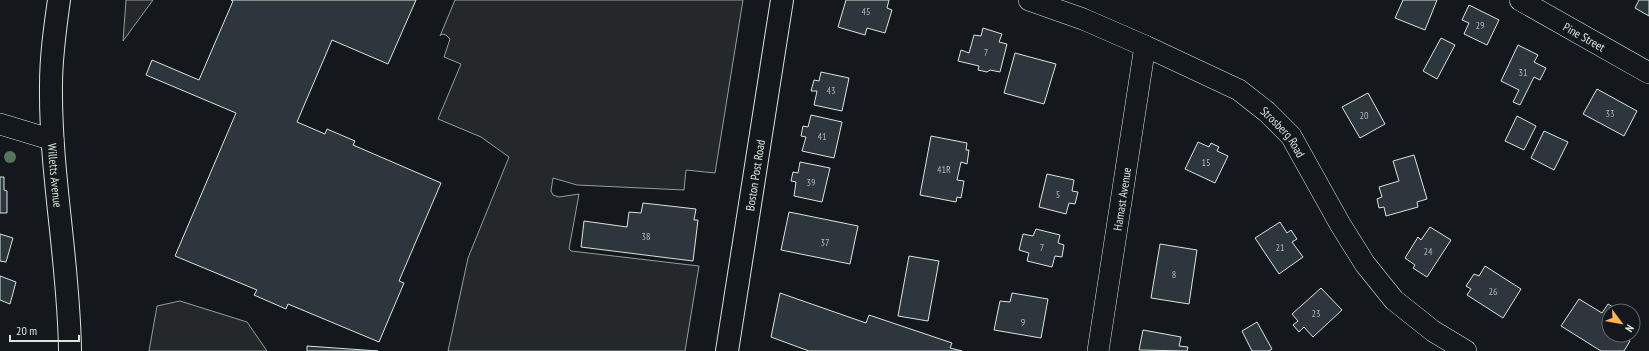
<svg xmlns="http://www.w3.org/2000/svg" width="1649" height="351" font-family="'PT Sans Narrow',sans-serif">
  <rect width="100%" height="100%" fill="#14181c"/>
  <path fill="#24282b" stroke="#939e99" d="M126 0H153L123 41Z
    M455 0H743L715 173 686 170 684 190 577 185 553 178 551 191 553 195 559 197 579 194 569 249 571 251 699 266 685 351H448L468 258 509 157 481 137 438 119 461 64 444 57 450 39 446 35 442 34 440 36Z
    M180 301 247 322 267 351H149L157 306Z"/>
  <path fill="#2c363c" stroke="#d8e6dc" d="M231 0H416L388 64 332 40 297 122 325 134 327 129 355 141 353 145 441 183 399 281 404 283 379 342 288 304 286 309 254 295 257 290 175 256 236 113 146 75 152 60 199 80 233 1Z
    M846 0H889L887 8 892 10 885 33 867 28 865 35 838 27Z
    M1403 0H1437L1425 30 1395 18Z
    M1639 0H1649V16L1635 8Z
    M1469 5 1499 20 1487 45 1464 34 1469 23 1462 20Z
    M983 28 1002 34 999 42 1007 44 1000 72 990 70 987 72 978 70 979 66 958 61 961 50 969 53 974 35 981 36Z
    M1441 38 1455 45 1437 79 1423 71Z
    M1518 45 1538 55 1534 62 1546 68 1540 80 1534 77 1520 105 1513 102 1519 90 1501 81Z
    M1015 53 1056 64 1044 104 1004 93Z
    M821 72 849 78 842 111 814 105 817 91H811L814 80 819 81Z
    M1597 89 1637 111 1624 136 1583 114Z
    M1368 93 1385 124 1360 138 1342 107Z
    M811 115 842 122 834 158 802 151 806 137 801 136 803 126 808 127Z
    M1517 116 1536 126 1524 150 1505 141Z
    M1544 131 1568 142 1554 170 1531 158Z
    M931 136 967 143 966 150H969L967 164 961 162 957 180 964 181 961 198 957 197 956 202 920 195Z
    M1198 142 1209 147 1211 143 1219 147 1217 151 1228 156 1215 183 1185 169Z
    M1414 155 1427 199 1417 202 1418 207 1386 216 1384 207 1379 208 1377 199 1382 197 1379 187 1399 181 1393 161Z
    M800 162 830 168 822 202 794 196 796 182 791 181 793 172 798 173Z
    M1047 174 1074 180 1072 191 1078 192 1075 204 1069 203 1066 214 1039 207Z
    M0 177H4V190L7 191V213H0Z
    M643 203 696 209 694 220H698L693 261 581 247 584 221 627 227 629 212 641 213Z
    M789 212 858 226 850 264 781 250Z
    M1280 222 1287 233 1291 230 1297 239 1292 242 1303 257 1279 274 1255 238Z
    M1430 227 1451 240 1427 277 1413 268 1415 265 1405 258 1418 237 1421 240Z
    M1036 229 1060 235 1058 243 1064 245 1062 257 1055 256 1052 267 1027 261 1029 253 1019 250 1023 234 1033 236Z
    M0 234 13 238 6 262 0 261Z
    M1160 244 1197 250 1189 304 1151 298Z
    M909 256 939 261 928 321 898 316Z
    M1485 266 1521 289 1503 318 1467 295 1471 289 1466 286 1474 274 1479 276Z
    M0 276 16 282 10 304 0 300Z
    M1321 288 1342 310 1313 337 1304 327 1299 332 1293 325 1298 321 1292 314Z
    M780 293 866 323 869 315 952 343 950 348 962 351H809L771 337Z
    M1012 293 1048 299 1041 338 994 330 1000 301 1010 302Z
    M1579 299 1602 313 1608 304 1619 311H1609V335H1620L1630 341 1624 351H1601L1561 326Z
    M1257 322 1272 349 1269 351H1252L1242 331Z
    M1143 330 1181 337 1179 346 1188 347 1187 351 1139 350Z
    M307 346 378 351H307Z"/>
  <g fill="none" stroke-linecap="round" stroke-linejoin="round">
    <defs>
      <g id="street">
        <path id="s1" d="M1029 0 1083 19 1145 46 1239 90 1267 112 1291 136 1340 224 1365 264 1394 300 1433 331 1466 351"/>
        <path id="s2" d="M1520 0 1649 73"/>
        <path d="M0 124 53 140"/>
        <path id="s3" d="M1098 351 1145 46"/>
      </g>
      <g id="secondary">
        <path id="s4" d="M59 0C55 28 51 56 51 85 50 174 69 262 70 351"/>
      </g>
      <g id="primary">
        <path id="s5" d="M727 351 782 0"/>
      </g>
    </defs>
    <use href="#street" stroke="#d8e6dc" stroke-width="22"/>
    <use href="#secondary" stroke="#d8e6dc" stroke-width="24"/>
    <use href="#primary" stroke="#d8e6dc" stroke-width="24"/>
    <use href="#street" stroke="#14181c" stroke-width="21"/>
    <use href="#secondary" stroke="#14181c" stroke-width="22"/>
    <use href="#primary" stroke="#14181c" stroke-width="22"/>
  </g>
  <circle fill="#55745f" cx="10" cy="157" r="6"/>
  <g text-anchor="middle" dominant-baseline="central" stroke-width="3" stroke-linejoin="round" paint-order="stroke">
    <g font-size="10" fill="#adbab4">
      <text x="866" y="11">45</text>
      <text x="1480" y="25">29</text>
      <text x="986" y="52">7</text>
      <text x="1523" y="72">31</text>
      <text x="831" y="90">43</text>
      <text x="1610" y="113">33</text>
      <text x="1364" y="115">20</text>
      <text x="822" y="136">41</text>
      <text x="1206" y="162">15</text>
      <text x="944" y="169">41R</text>
      <text x="811" y="182">39</text>
      <text x="1058" y="194">5</text>
      <text x="646" y="236">38</text>
      <text x="825" y="242">37</text>
      <text x="1042" y="247">7</text>
      <text x="1280" y="247">21</text>
      <text x="1428" y="251">24</text>
      <text x="1174" y="274">8</text>
      <text x="1493" y="291">26</text>
      <text x="1316" y="313">23</text>
      <text x="1023" y="322">9</text>
    </g>
    <g font-size="12" fill="#d8e6dc" stroke="#14181c">
      <text stroke="none"><textPath href="#s2" startOffset="74">Pine Street</textPath></text>
      <text stroke="none"><textPath href="#s1" startOffset="290">Strosberg Road</textPath></text>
      <text stroke="none"><textPath href="#s4" startOffset="176">Willetts Avenue</textPath></text>
      <text stroke="none"><textPath href="#s5" startOffset="178">Boston Post Road</textPath></text>
      <text stroke="none"><textPath href="#s3" startOffset="154">Hamast Avenue</textPath></text>
    </g>
  </g>
  <g transform="translate(1621 323) rotate(122)"><circle r="19" fill="#14181c" stroke="#626a69"/>
  <path d="M0-3L7 15L0 10L-7 15Z" fill="#ffb74d"/>
  <text y="-6" font-size="11" font-weight="bold" text-anchor="middle" fill="#d8e6dc">N</text>
  </g>
  <path d="M10 335v6h69v-6" fill="none" stroke="#d8e6dc" stroke-width="2"/>
  <text x="16" y="335" font-size="12" fill="#d8e6dc" stroke="#14181c" stroke-width="3" paint-order="stroke">20 m</text>
</svg>
